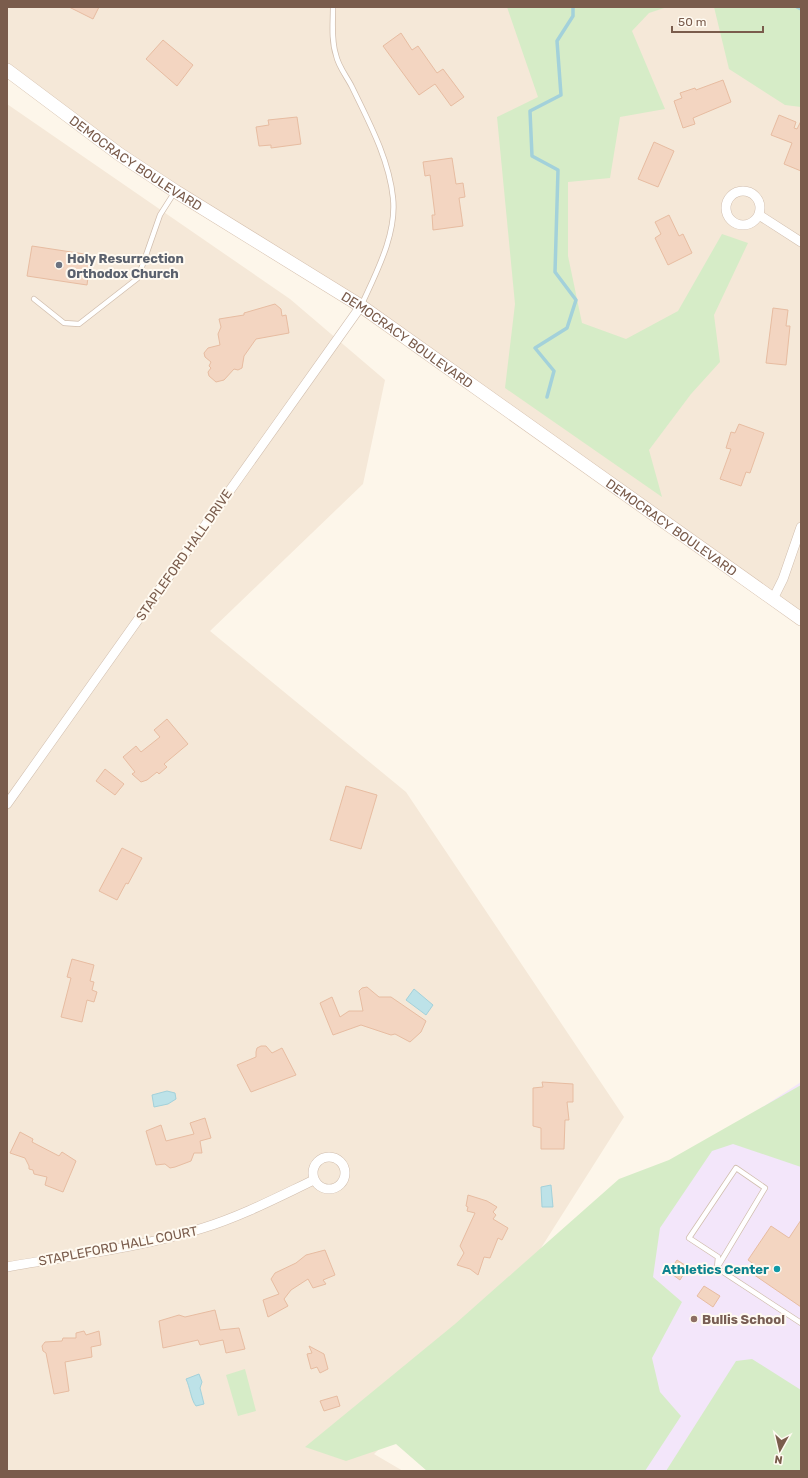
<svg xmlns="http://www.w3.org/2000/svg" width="808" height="1478" font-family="Rubik,sans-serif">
  <rect width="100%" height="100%" fill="#fdf6ea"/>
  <path fill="#f5e8d8" d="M7 7H801V619L582 461 222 220 7 68Z
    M7 104 290 299 385 380 363 484 210 631 406 792 624 1117 470 1360 374 1454 403 1471H7Z"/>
  <path fill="#f3e6fa" d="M801 1082V1471H504L671 1167Z"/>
  <path fill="#d6ecc7" d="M507 7H667L649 13 632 31 665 109 620 117 610 178 568 182V256L582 323 626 339 678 311 722 234 748 243 714 315 720 362 691 394 649 450 662 497 505 388 515 304 497 117 538 97Z
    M714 7H801V107L785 105 729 69Z
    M801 1085V1167L733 1144 712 1151 660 1228 653 1277 682 1302 652 1358 660 1392 681 1416 645 1471H427L396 1444 346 1461 305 1447 455 1324 619 1179 669 1160Z
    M752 1359 801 1390V1471H666L736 1361Z
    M245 1369 256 1411 238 1416 226 1375Z"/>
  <path fill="#bde2e8" stroke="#a3d1da" d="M414 989 433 1005 426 1015 406 1000Z
    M167 1091 175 1093 176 1099 168 1104 154 1107 152 1095Z
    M551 1185 553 1207H542L541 1187Z
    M199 1374 202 1382 200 1388 204 1404 196 1406C191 1400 190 1387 186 1379Z"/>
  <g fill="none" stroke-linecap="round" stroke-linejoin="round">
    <path stroke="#a3d1da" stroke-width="3.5" d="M797 7 801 9
      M547 397 554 371 535 348 567 328 576 300 555 272 558 170 532 156 530 111 561 95 557 41 573 16V7"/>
  </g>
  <path fill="#f3d5c1" stroke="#e7bca1" d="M69 7H99L93 19Z
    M401 33 412 50 418 46 437 73 443 69 464 97 451 106 435 84 419 95 383 46Z
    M163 40 193 65 177 86 146 59Z
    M723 80 731 102 693 118 695 124 683 128 674 101 682 98 680 93 695 88 696 90Z
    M779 115 796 122 794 128 797 129 801 121V171L784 164 792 143 771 135Z
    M297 117 301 144 271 148V145L259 146 256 127 269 125 268 120Z
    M654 142 674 151 658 187 638 179Z
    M452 158 456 184 463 183 465 197 459 198 463 226 433 230 432 215H435L430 175 425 176 423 162Z
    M669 215 679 236 683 234 692 253 668 265 655 238 661 234 655 222Z
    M32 246 91 255 87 285 27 276Z
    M275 304 281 309 282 316 286 315 289 333 256 339 244 356 242 368 238 370 234 369 224 380 216 382 209 376 208 372 211 368 209 366 211 362 205 357 204 353 208 348 220 345 218 334 221 327 219 319 244 315V313Z
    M773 308 788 310 786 326H790L786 365 766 363Z
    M739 424 764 433 750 473 746 472 741 486 720 479 731 449 726 448 731 432 735 433Z
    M167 719 188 744 164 764 167 767 159 774 157 772 147 780 141 782 132 774 135 772 123 757 136 746 141 752 160 737 154 730Z
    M105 769 124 784 115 795 96 781Z
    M346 786 377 795 361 849 330 840Z
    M122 848 142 858 128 884 126 883 117 900 99 891Z
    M72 959 94 965 90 981 94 982 92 990 97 992 94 1002 87 1000 82 1022 61 1017 71 978 67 977Z
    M367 987 379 997H391L426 1021 421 1032 410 1042 395 1034 391 1035 361 1025 333 1035 320 1003 332 997 340 1017 349 1011H363L359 991 362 988Z
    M261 1046H266L272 1053 282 1048 296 1075 251 1092 237 1065 256 1057V1052L257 1048Z
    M542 1082 573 1084V1102H567L569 1120H565L564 1149H541V1128L533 1126V1088L543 1087Z
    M205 1118 211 1138 200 1141 202 1153H194L191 1161 175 1167 170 1168 165 1164 156 1165 146 1131 161 1125 166 1141 194 1134 190 1123Z
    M20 1132 33 1139 32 1142 59 1156 62 1152 76 1161 63 1192 45 1185 47 1177 34 1174 33 1170 29 1169V1166L25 1158 10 1153Z
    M468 1195 487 1201 497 1207 493 1212 496 1215 493 1219 508 1228 502 1240 498 1238 490 1258 484 1257 478 1275 470 1269 457 1265 464 1253 460 1246 475 1213 467 1211 468 1207 466 1206Z
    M801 1220V1307L750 1272 755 1265 748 1260 771 1226 789 1238Z
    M325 1250 335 1275 323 1280 326 1284 313 1288 308 1279 291 1290 284 1299 288 1306 268 1317 263 1300 279 1294 271 1279 275 1273 296 1263 306 1255Z
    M677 1260 688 1267 680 1280 669 1272Z
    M704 1286 720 1296 713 1307 697 1296Z
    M215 1310 220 1330 239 1328 245 1349 226 1353 223 1340 200 1345 198 1340 163 1348 159 1321 179 1315 185 1317Z
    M84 1331 86 1335 99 1331 101 1345 91 1347 92 1357 65 1362 69 1391 54 1394 46 1353 43 1351 42 1346 45 1342 62 1341 63 1338H76V1333Z
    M309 1346 324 1354 328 1369 320 1373 317 1367 311 1369 307 1354 312 1353Z
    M337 1396 340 1406 324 1411 320 1401Z"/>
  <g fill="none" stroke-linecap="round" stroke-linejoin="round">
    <defs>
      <path id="service" d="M333 7C333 23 331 40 336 55 338 66 347 77 352 87 369 122 389 159 393 198 397 234 376 273 362 304
        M34 299 64 323 79 324 138 278 160 215 174 193
        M736 1168 765 1188 717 1268 718 1257 689 1238Z
        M717 1268 801 1323"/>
      <path id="minor" d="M726 208a17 17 0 1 1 34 0a17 17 0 1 1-34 0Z
        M759 215 801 242
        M773 599 783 579 801 527
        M7 804 361 306
        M313 1173a16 16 0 1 1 32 0a16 16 0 1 1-32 0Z
        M7 1267C72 1255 140 1248 203 1228 242 1216 278 1197 314 1180"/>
      <g id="secondary">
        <path id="s1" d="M7 70 119 154 175 191 361 306 801 619"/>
      </g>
    </defs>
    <use href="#service" stroke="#d1beae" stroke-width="6"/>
    <use href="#minor" stroke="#d1beae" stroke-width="10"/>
    <use href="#secondary" stroke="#d6c0ae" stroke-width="14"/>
    <use href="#service" stroke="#fff" stroke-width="4.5"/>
    <use href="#minor" stroke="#fff" stroke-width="9"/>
    <use href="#secondary" stroke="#fff" stroke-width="13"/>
  </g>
  <circle fill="#6b7280" stroke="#fffaf1" stroke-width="1.5" cx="59" cy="265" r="4"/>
  <circle fill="#0f9aa8" stroke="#fffaf1" stroke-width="1.5" cx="777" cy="1269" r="4"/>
  <circle fill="#8d6e63" stroke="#fffaf1" stroke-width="1.5" cx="694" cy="1319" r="4"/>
  <g text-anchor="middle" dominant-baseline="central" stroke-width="4" stroke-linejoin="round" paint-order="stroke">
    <g font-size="13" fill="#7a5c4c" stroke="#fffaf1">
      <text stroke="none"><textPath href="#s1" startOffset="159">DEMOCRACY BOULEVARD</textPath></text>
      <text stroke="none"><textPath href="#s1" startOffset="483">DEMOCRACY BOULEVARD</textPath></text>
      <text stroke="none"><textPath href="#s1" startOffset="807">DEMOCRACY BOULEVARD</textPath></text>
      <text transform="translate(184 555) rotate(-55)">STAPLEFORD HALL DRIVE</text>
      <text transform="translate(118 1246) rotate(-11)">STAPLEFORD HALL COURT</text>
    </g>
    <g font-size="13" font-weight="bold" fill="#5b616d" stroke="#fffaf1" text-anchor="start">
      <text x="67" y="258">Holy Resurrection<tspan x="67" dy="15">Orthodox Church</tspan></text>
    </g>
    <g font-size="13" font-weight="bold" fill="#0d838f" stroke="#fffaf1" text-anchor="end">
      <text x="769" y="1269">Athletics Center</text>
    </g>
    <g font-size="13" font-weight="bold" fill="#785e54" stroke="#fffaf1" text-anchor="start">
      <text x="702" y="1319">Bullis School</text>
    </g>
  </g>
  <rect width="808" height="1478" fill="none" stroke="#7a5c4c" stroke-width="16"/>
  <g transform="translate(780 1450) rotate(188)" stroke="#fffaf1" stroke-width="3" paint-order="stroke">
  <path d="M0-3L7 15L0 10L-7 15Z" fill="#7a5c4c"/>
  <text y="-6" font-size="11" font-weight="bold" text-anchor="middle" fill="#7a5c4c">N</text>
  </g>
  <path d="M672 26v6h91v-6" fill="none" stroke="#7a5c4c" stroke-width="2"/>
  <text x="678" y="26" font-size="12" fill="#7a5c4c" stroke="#fffaf1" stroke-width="3" paint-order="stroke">50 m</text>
</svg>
